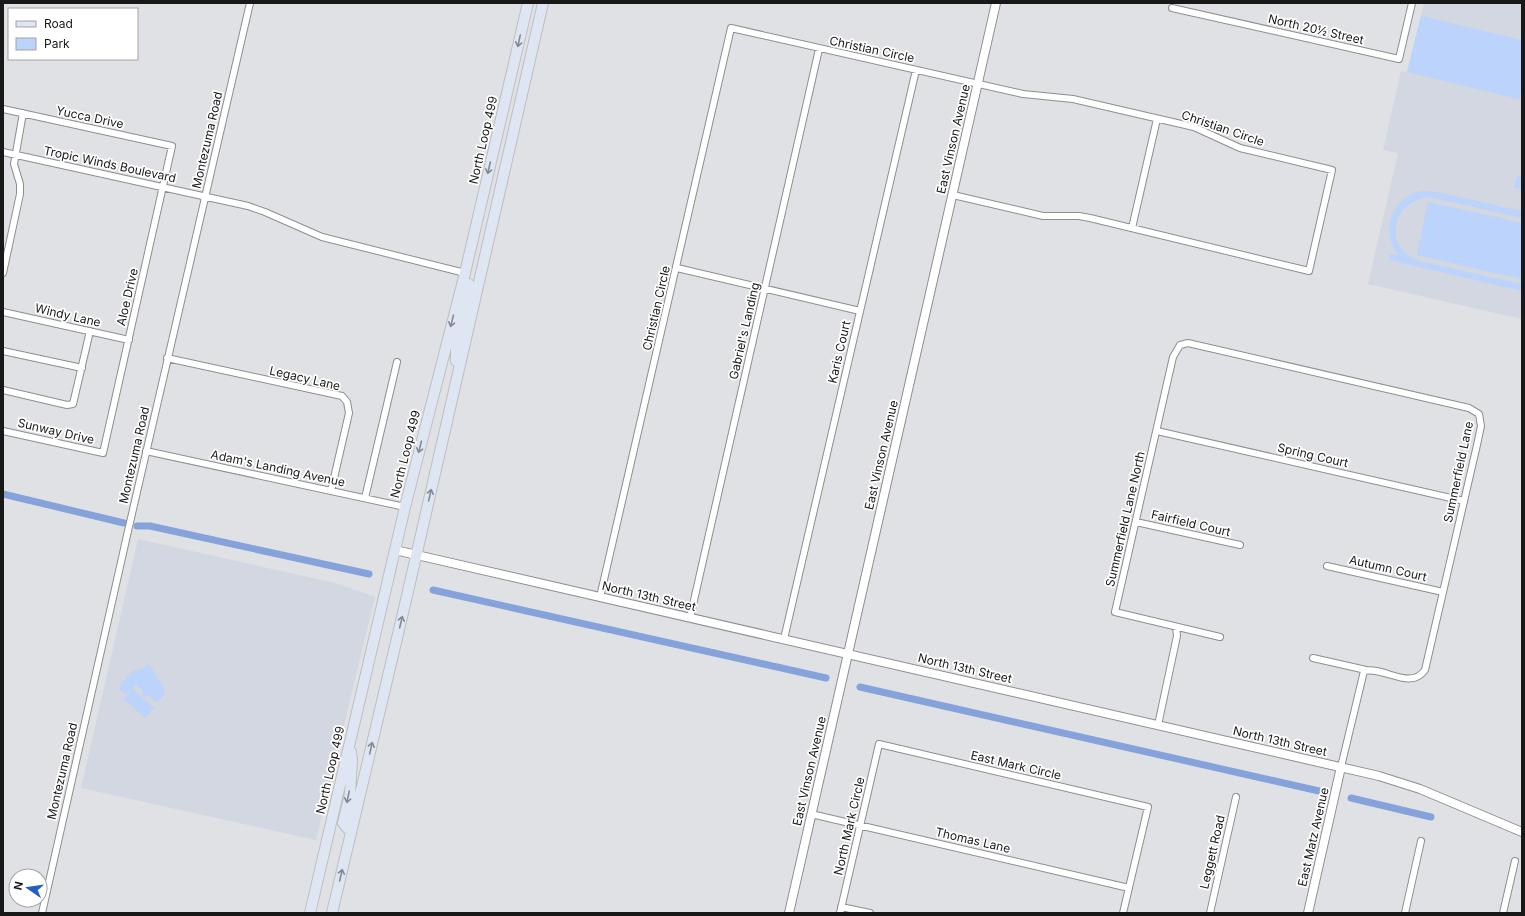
<svg xmlns="http://www.w3.org/2000/svg" width="1525" height="916" font-family="Inter,sans-serif">
  <rect width="100%" height="100%" fill="#e0e1e4"/>
  <path fill="#d2d7e1" d="M1424 3H1522V319L1368 284 1398 153 1383 150 1401 71 1407 72Z
    M138 539 335 583 375 597 316 840 81 788Z"/>
  <path fill="#bcd3fb" d="M1421 16 1522 40V86L1519 99 1407 72Z
    M1517 176 1522 177V189L1514 187Z
    M1424 191 1437 192 1522 211V218L1434 198C1400 193 1380 239 1411 257 1421 263 1435 264 1447 267 1472 273 1497 279 1522 284V291L1389 260 1390 254 1399 256C1379 232 1392 194 1424 191Z
    M1428 202 1522 223V279L1417 255Z
    M147 665 150 666 165 690 164 695 157 702 154 701 150 696H143V691L136 685 126 694 119 690 120 685 133 671 141 670Z
    M133 689 154 708 145 718 124 699Z"/>
  <g fill="none" stroke-linecap="round" stroke-linejoin="round">
    <path stroke="#85a3da" stroke-width="7" d="M3 494 124 523
      M137 526H150L369 574
      M433 590 826 678
      M860 687 1319 791
      M1351 798 1431 817"/>
    <defs>
      <path id="minor" d="M1172 8 1399 59 1412 3
        M3 109 172 146 103 453 3 431
        M3 152 248 206 265 212 322 237 465 273
        M1132 228 1157 119
        M677 268 860 311
        M3 273 20 194V184L14 164 23 113
        M3 312 129 340
        M3 351 82 368
        M167 358 342 396 347 402 349 413 331 491
        M3 390 67 405 73 404 90 331
        M1157 431 1464 501
        M146 451 405 507
        M365 498 397 362
        M1136 522 1240 545
        M1327 566 1443 592
        M600 597 731 28 1023 94 1073 99 1194 127 1240 148 1332 170 1309 271 1090 218 1079 216H1043L953 195
        M690 618 819 49
        M1220 637 1115 612 1173 357 1180 345 1188 343 1201 346 1469 408 1479 414 1481 426 1477 445 1425 670C1410 691 1384 666 1364 671L1341 767
        M784 639 916 70
        M1313 658 1366 670
        M1158 725 1177 636 1176 627
        M811 814 1129 888
        M841 907 870 913
        M42 913 128 531 250 3
        M840 913 879 744 1148 807 1123 913
        M1210 913 1236 797
        M1405 913 1421 841
        M1503 913 1515 861"/>
      <path id="tertiary" d="M395 550 1379 776 1420 789 1522 832
        M789 913 996 3
        M1308 913 1341 767"/>
      <path id="primary" d="M456 361V346L469 284
        M351 752 352 760 350 794 343 823 347 828 352 829
        M310 913 405 507 465 273 528 3
        M332 913 406 600 543 3"/>
    </defs>
    <use href="#minor" stroke="#8d8e91" stroke-width="8"/>
    <use href="#tertiary" stroke="#8d8e91" stroke-width="10"/>
    <use href="#primary" stroke="#bebebf" stroke-width="12"/>
    <use href="#minor" stroke="#fff" stroke-width="6"/>
    <use href="#tertiary" stroke="#fff" stroke-width="8"/>
    <use href="#primary" stroke="#dfe6f3" stroke-width="10"/>
  </g>
  <defs><path id="oneway-shaft" d="M-6 0H5M1.5-3L5.5 0L1.5 3" fill="none" stroke-width="1.6" stroke-linecap="round" stroke-linejoin="round"/></defs>
  <g stroke="#858991">
    <use href="#oneway-shaft" transform="translate(519 41) rotate(102)"/>
    <use href="#oneway-shaft" transform="translate(489 168) rotate(103)"/>
    <use href="#oneway-shaft" transform="translate(452 321) rotate(104)"/>
    <use href="#oneway-shaft" transform="translate(420 447) rotate(104)"/>
    <use href="#oneway-shaft" transform="translate(430 495) rotate(-77)"/>
    <use href="#oneway-shaft" transform="translate(401 622) rotate(-77)"/>
    <use href="#oneway-shaft" transform="translate(371 748) rotate(-77)"/>
    <use href="#oneway-shaft" transform="translate(348 797) rotate(102)"/>
    <use href="#oneway-shaft" transform="translate(341 875) rotate(-77)"/>
  </g>
  <g text-anchor="middle" dominant-baseline="central" stroke-width="3.5" stroke-linejoin="round" paint-order="stroke">
    <g font-size="12" fill="#181819" stroke="#fff">
      <text transform="translate(1316 29) rotate(13)">North 20½ Street</text>
      <text transform="translate(872 49) rotate(12)">Christian Circle</text>
      <text transform="translate(90 117) rotate(12)">Yucca Drive</text>
      <text transform="translate(1223 128) rotate(19)">Christian Circle</text>
      <text transform="translate(953 139) rotate(-77)">East Vinson Avenue</text>
      <text transform="translate(207 140) rotate(-77)">Montezuma Road</text>
      <text transform="translate(483 140) rotate(-77)">North Loop 499</text>
      <text transform="translate(110 164) rotate(12)">Tropic Winds Boulevard</text>
      <text transform="translate(127 297) rotate(-77)">Aloe Drive</text>
      <text transform="translate(656 308) rotate(-77)">Christian Circle</text>
      <text transform="translate(68 315) rotate(13)">Windy Lane</text>
      <text transform="translate(744 331) rotate(-77)">Gabriel's Landing</text>
      <text transform="translate(839 352) rotate(-77)">Karis Court</text>
      <text transform="translate(305 378) rotate(13)">Legacy Lane</text>
      <text transform="translate(56 431) rotate(13)">Sunway Drive</text>
      <text transform="translate(405 454) rotate(-76)">North Loop 499</text>
      <text transform="translate(134 455) rotate(-77)">Montezuma Road</text>
      <text transform="translate(881 455) rotate(-77)">East Vinson Avenue</text>
      <text transform="translate(1313 455) rotate(13)">Spring Court</text>
      <text transform="translate(278 468) rotate(12)">Adam's Landing Avenue</text>
      <text transform="translate(1458 472) rotate(-78)">Summerfield Lane</text>
      <text transform="translate(1125 519) rotate(-77)">Summerfield Lane North</text>
      <text transform="translate(1191 523) rotate(13)">Fairfield Court</text>
      <text transform="translate(1388 568) rotate(13)">Autumn Court</text>
      <text transform="translate(649 596) rotate(13)">North 13th Street</text>
      <text transform="translate(965 668) rotate(13)">North 13th Street</text>
      <text transform="translate(1280 741) rotate(13)">North 13th Street</text>
      <text transform="translate(1016 765) rotate(13)">East Mark Circle</text>
      <text transform="translate(330 770) rotate(-77)">North Loop 499</text>
      <text transform="translate(62 771) rotate(-77)">Montezuma Road</text>
      <text transform="translate(809 771) rotate(-77)">East Vinson Avenue</text>
      <text transform="translate(849 826) rotate(-77)">North Mark Circle</text>
      <text transform="translate(1313 837) rotate(-77)">East Matz Avenue</text>
      <text transform="translate(973 840) rotate(13)">Thomas Lane</text>
      <text transform="translate(1212 852) rotate(-77)">Leggett Road</text>
    </g>
  </g>
  <rect width="1525" height="916" fill="none" stroke="#181819" stroke-width="8"/>
  <rect x="8" y="8" width="130" height="52" fill="#ffffff" stroke="#a3a3a3"/>
  <rect x="16" y="21" width="20" height="6" fill="#dfe6f3" stroke="#a3a3a3"/>
  <text x="44" y="28" font-size="12" fill="#181819">Road</text>
  <rect x="16" y="38" width="20" height="12" fill="#bcd3fb" stroke="#a3a3a3"/>
  <text x="44" y="48" font-size="12" fill="#181819">Park</text>
  <g transform="translate(28 888) rotate(283)"><circle r="19" fill="#ffffff" stroke="#a3a3a3"/>
  <path d="M0-3L7 15L0 10L-7 15Z" fill="#245dca"/>
  <text y="-6" font-size="11" font-weight="bold" text-anchor="middle" fill="#181819">N</text>
  </g>
</svg>
